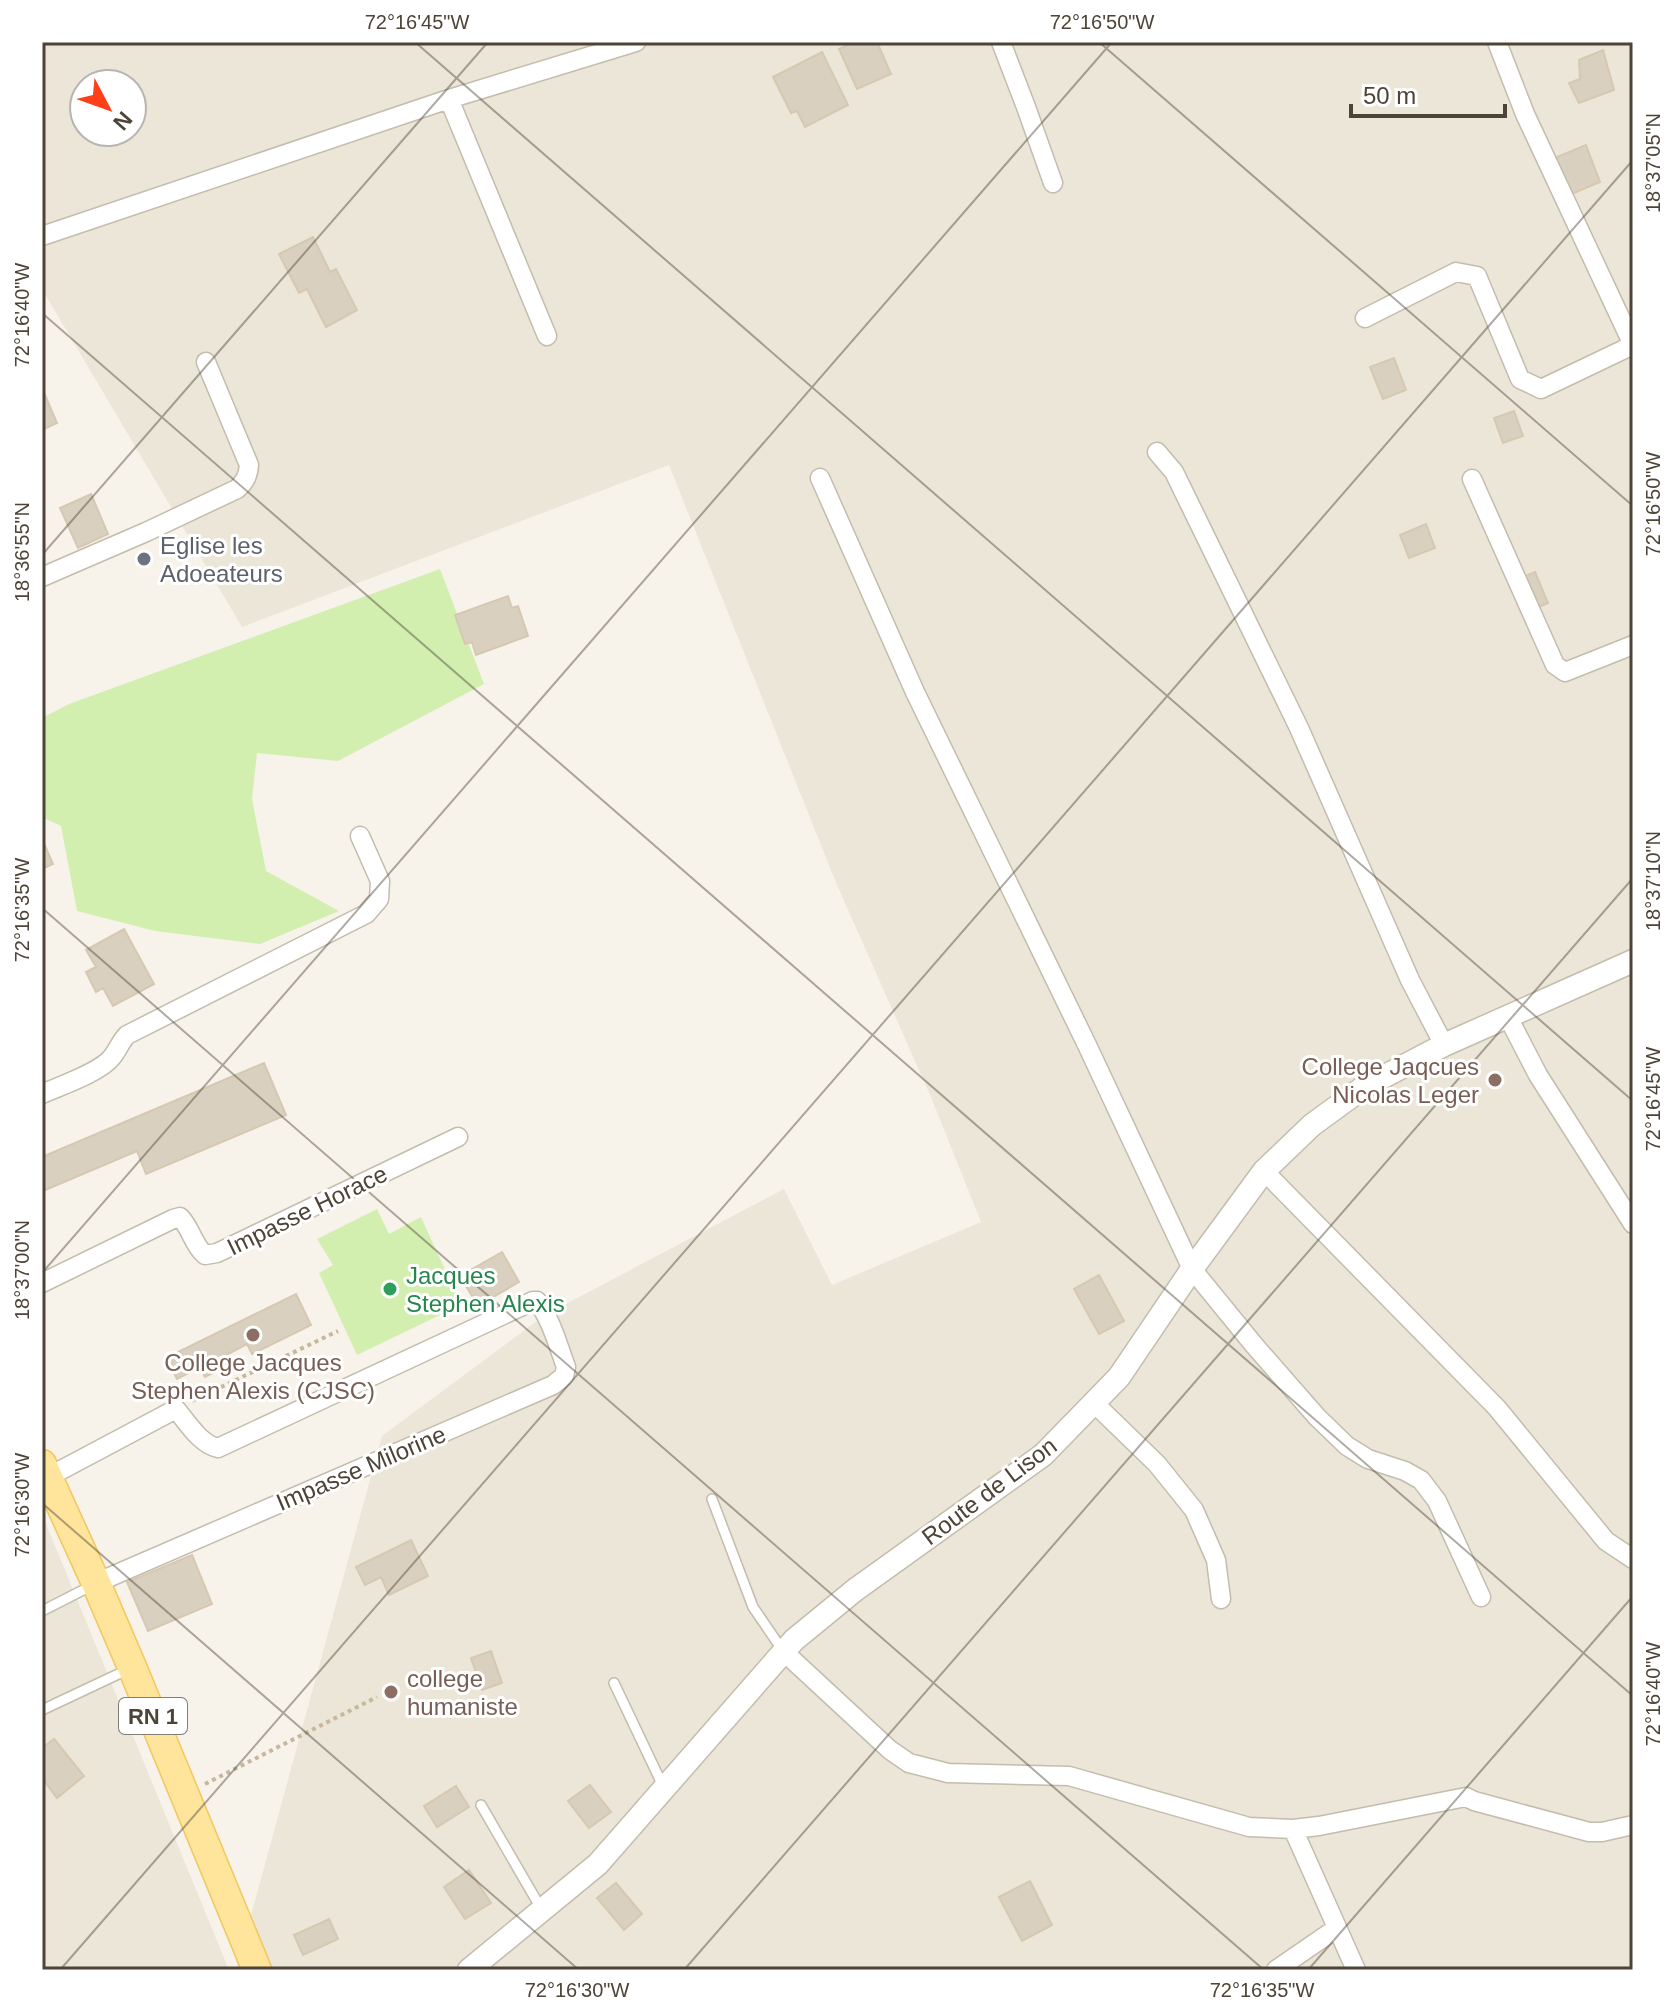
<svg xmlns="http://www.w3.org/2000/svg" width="1675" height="2012" font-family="Arial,sans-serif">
  <rect width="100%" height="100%" fill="#f7f3eb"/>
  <path fill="#ebe6d8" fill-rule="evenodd" d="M42 42H1633V1970H236L382 1436 545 1315 784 1189 832 1285 981 1222 931 1097 837 885 669 465 242 627 42 289ZM84 84H132V132H84Z
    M42 1514 229 1970H42Z"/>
  <path fill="#d2efb0" d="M440 569 484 684 338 761 257 753 252 799 266 871 339 911 260 944 155 931 77 911 61 826 42 817V718L69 704Z
    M377 1209 389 1234 421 1217 461 1305 357 1355 319 1273 333 1265 317 1239Z"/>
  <path fill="#dad0bf" stroke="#d6c8b1" stroke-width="2" d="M853 42H877L891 74 857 89 839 49Z
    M1603 50 1614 90 1579 103 1569 83 1580 79 1579 60Z
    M822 52 848 105 805 127 797 111 791 113 773 77Z
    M1586 145 1600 182 1567 196 1552 159Z
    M313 237 330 272 336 269 357 310 326 327 307 289 299 293 279 254Z
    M1394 358 1406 390 1383 399 1370 367Z
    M42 388 57 423 42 430Z
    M1514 411 1523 436 1503 443 1494 418Z
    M91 494 108 534 78 548 60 508Z
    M1426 524 1435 548 1409 558 1400 535Z
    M1535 572 1548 603 1532 610 1519 579Z
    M508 596 512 608 518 606 528 636 476 655 472 642 465 644 455 615Z
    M42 839 53 864 42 869Z
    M124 929 154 984 113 1006 103 988 96 992 86 972 96 967 86 950Z
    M264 1063 286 1115 146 1174 137 1151 43 1191 42 1157Z
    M502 1252 519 1282 478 1306 460 1276Z
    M1099 1275 1124 1321 1099 1334 1074 1289Z
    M296 1294 311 1325 252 1354 247 1344 228 1354 233 1363 205 1377 200 1367 177 1379 166 1358Z
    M411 1540 428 1576 389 1595 381 1577 365 1585 356 1567Z
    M192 1555 212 1604 148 1631 127 1582Z
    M491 1651 502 1683 482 1690 471 1658Z
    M54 1739 84 1776 57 1798 42 1778V1748Z
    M590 1785 611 1812 589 1828 568 1801Z
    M456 1786 469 1807 437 1827 424 1806Z
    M469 1870 491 1903 465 1919 444 1887Z
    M1030 1881 1052 1925 1022 1941 999 1897Z
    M616 1883 642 1914 624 1930 597 1898Z
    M329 1919 338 1939 303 1955 294 1935Z"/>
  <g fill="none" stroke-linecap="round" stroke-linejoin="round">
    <defs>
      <path id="service" d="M712 1499 753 1607 783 1651
        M42 1611 93 1585
        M614 1683 663 1786
        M42 1710 129 1669
        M481 1805 542 1910"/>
      <path id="minor" d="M1001 42 1026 107 1053 183
        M449 99 547 336
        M42 236 449 99 636 42
        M1365 318 1456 272 1477 276 1520 379 1541 389 1633 345 1525 114 1497 42
        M1157 452 1174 472 1299 728 1410 980 1444 1045
        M820 478 915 692 1087 1045 1192 1269 1254 1345 1317 1417 1347 1446 1368 1459 1405 1471 1421 1480 1437 1501 1481 1597
        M1472 479 1555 665 1565 672 1633 645
        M42 577 146 532 237 489C245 482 248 476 249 465L206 362
        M1508 1017 1538 1075 1633 1224
        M42 1094C60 1086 101 1072 112 1057 118 1050 120 1042 127 1035L366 914 379 899 380 881 360 836
        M1264 1171 1497 1408 1606 1541 1633 1559
        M42 1283 173 1219 180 1217C191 1228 193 1245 205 1255L217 1253 458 1137
        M1094 1403 1157 1464 1194 1510 1216 1560 1221 1599
        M48 1477 176 1409C187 1422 200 1444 218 1448L533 1301H537C551 1319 558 1345 566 1367L564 1376 553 1385 96 1583
        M783 1651 890 1750 909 1763 948 1773 1069 1776 1249 1827 1293 1829 1319 1826 1466 1797 1474 1801 1589 1832H1602L1633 1825
        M1293 1829 1356 1970
        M1276 1970 1337 1928"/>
      <path id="tertiary" d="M469 1970 598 1864 794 1640 855 1590 1043 1455 1119 1377 1192 1269 1264 1171 1312 1125 1364 1087 1444 1045 1633 961"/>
      <path id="primary" d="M42 1464 96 1583 132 1667 257 1970"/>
    </defs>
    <use href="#service" stroke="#c4bcac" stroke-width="12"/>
    <use href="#minor" stroke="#c4bcac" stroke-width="21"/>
    <use href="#tertiary" stroke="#c4bcac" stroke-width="25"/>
    <use href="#primary" stroke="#f2c75d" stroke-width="31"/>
    <path stroke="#c8b89b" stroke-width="4" stroke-dasharray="4 4" stroke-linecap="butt" d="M192 1401 338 1331
      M205 1784 377 1697"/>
    <use href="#service" stroke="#fff" stroke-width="9"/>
    <use href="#minor" stroke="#fff" stroke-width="18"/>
    <use href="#tertiary" stroke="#fff" stroke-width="22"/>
    <use href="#primary" stroke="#ffe49c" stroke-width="28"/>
  </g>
  <path fill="none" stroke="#4d4437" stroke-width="2" stroke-opacity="0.45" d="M415 42 1633 1101M1099 42 1633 506M42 313 1633 1696M42 555 488 42M42 908 1264 1970M42 1273 1112 42M42 1503 579 1970M60 1970 1633 160M684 1970 1633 878M1308 1970 1633 1596"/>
  <circle fill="#6b7280" stroke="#fff" stroke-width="3" cx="144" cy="559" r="8"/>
  <g fill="#8d6e63" stroke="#fff" stroke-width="3">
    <circle cx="1495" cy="1080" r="8"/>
    <circle cx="253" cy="1335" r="8"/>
    <circle cx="391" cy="1692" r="8"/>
  </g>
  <circle fill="#2e9e5b" stroke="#fff" stroke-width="3" cx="390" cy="1289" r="8"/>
  <g text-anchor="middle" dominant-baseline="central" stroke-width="6" stroke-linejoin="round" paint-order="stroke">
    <rect fill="#fff" stroke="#827c73" stroke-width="2" x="119" y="1698" width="68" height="36" rx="6"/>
    <g font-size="22" font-weight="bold" fill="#4d4437">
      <text x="153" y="1716">RN 1</text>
    </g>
    <g font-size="24" fill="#5b616d" stroke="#fff" text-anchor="start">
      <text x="160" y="545">Eglise les<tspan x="160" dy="28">Adoeateurs</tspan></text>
    </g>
    <g font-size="24" fill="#785e54" stroke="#fff" text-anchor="end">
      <text x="1479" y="1066">College Jaqcues<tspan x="1479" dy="28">Nicolas Leger</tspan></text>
      <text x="253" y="1362" text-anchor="middle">College Jacques<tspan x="253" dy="28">Stephen Alexis (CJSC)</tspan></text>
      <text x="407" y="1678" text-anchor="start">college<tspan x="407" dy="28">humaniste</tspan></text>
    </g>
    <g font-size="24" fill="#4d4437" stroke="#fff">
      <text transform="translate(307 1210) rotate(-26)">Impasse Horace</text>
      <text transform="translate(361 1468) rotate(-23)">Impasse Milorine</text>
      <text transform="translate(989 1491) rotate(-37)">Route de Lison</text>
    </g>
    <g font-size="24" fill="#27864d" stroke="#fff" text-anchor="start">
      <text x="406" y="1275">Jacques<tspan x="406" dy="28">Stephen Alexis</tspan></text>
    </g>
  </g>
  <rect width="1675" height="2012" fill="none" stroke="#ffffff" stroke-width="88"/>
  <g transform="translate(108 108) rotate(131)"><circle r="38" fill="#ffffff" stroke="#b8b4af" stroke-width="2"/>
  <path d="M0-6L14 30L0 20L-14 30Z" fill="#ff3f1a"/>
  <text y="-12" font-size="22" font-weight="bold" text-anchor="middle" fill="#4d4437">N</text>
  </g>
  <path d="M1351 104v12h154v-12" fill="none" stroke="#4d4437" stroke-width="4"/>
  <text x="1363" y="104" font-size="24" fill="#4d4437" stroke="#ffffff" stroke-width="6" paint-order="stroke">50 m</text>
  <rect x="44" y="44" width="1587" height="1924" fill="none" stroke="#4d4437" stroke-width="3"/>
  <g font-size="20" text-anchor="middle" fill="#4d4437">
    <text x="417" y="29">72°16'45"W</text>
    <text x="1102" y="29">72°16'50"W</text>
    <text transform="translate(1653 163) rotate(-90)" y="7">18°37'05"N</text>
    <text transform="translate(22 315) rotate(-90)" y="7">72°16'40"W</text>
    <text transform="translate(1653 504) rotate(-90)" y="7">72°16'50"W</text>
    <text transform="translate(22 552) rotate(-90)" y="7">18°36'55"N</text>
    <text transform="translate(1653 881) rotate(-90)" y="7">18°37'10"N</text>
    <text transform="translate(22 910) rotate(-90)" y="7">72°16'35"W</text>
    <text transform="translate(1653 1099) rotate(-90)" y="7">72°16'45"W</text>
    <text transform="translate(22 1270) rotate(-90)" y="7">18°37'00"N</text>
    <text transform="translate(22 1505) rotate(-90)" y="7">72°16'30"W</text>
    <text transform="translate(1653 1694) rotate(-90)" y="7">72°16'40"W</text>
    <text x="577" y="1997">72°16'30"W</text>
    <text x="1262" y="1997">72°16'35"W</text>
  </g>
</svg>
